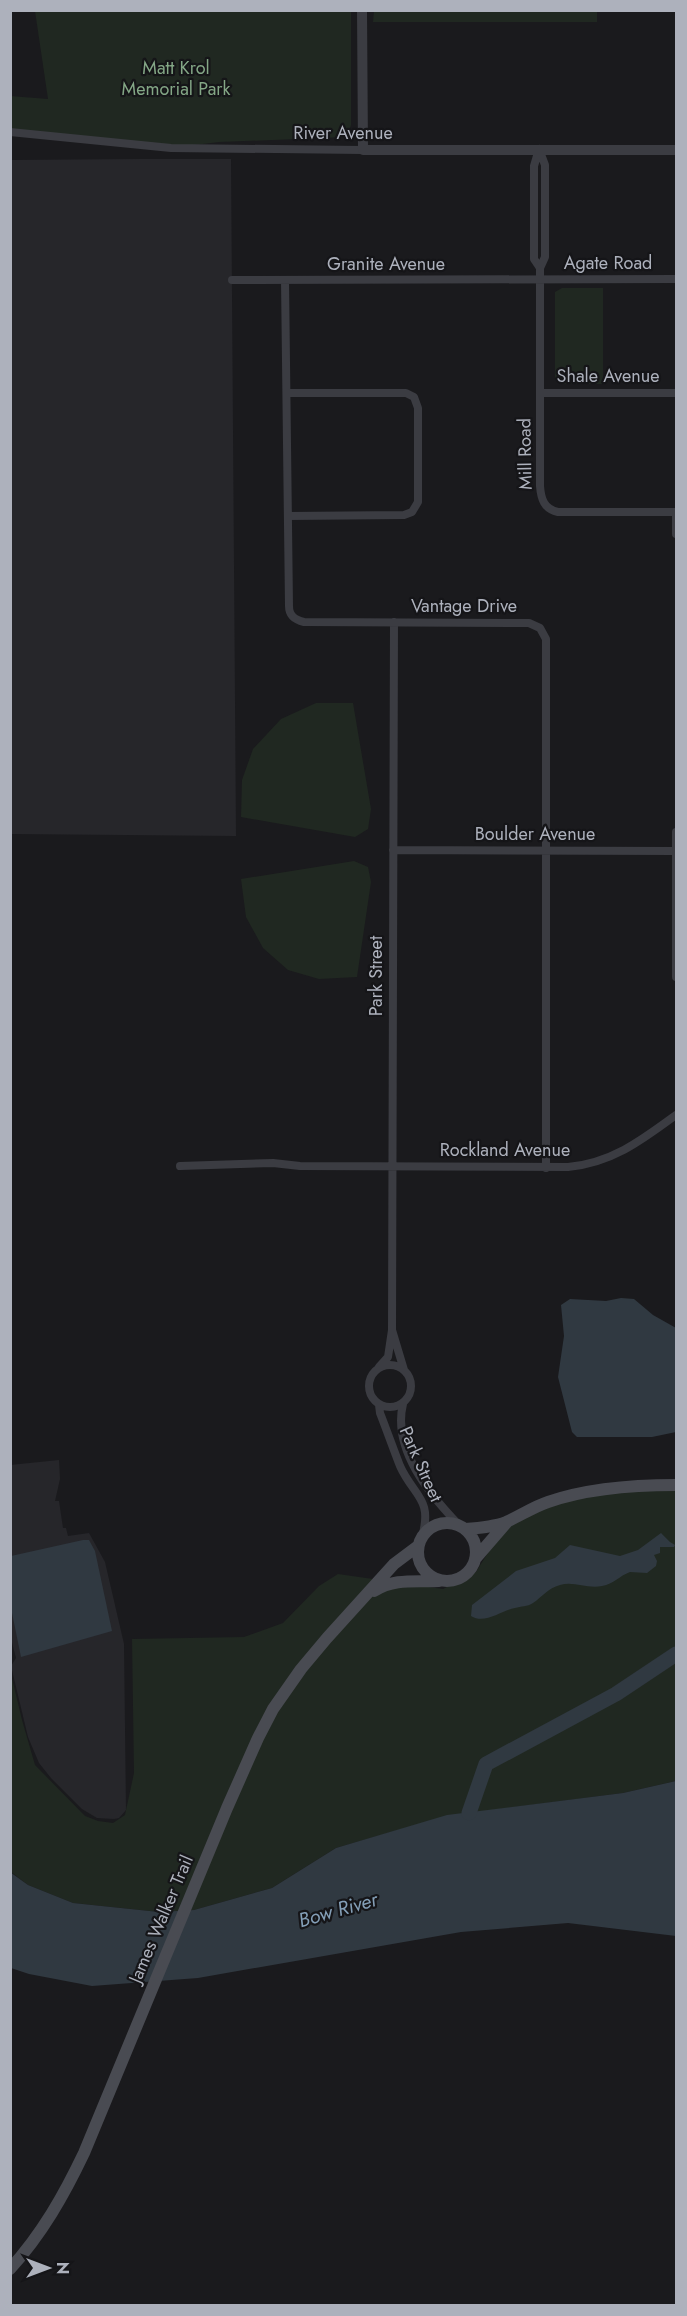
<svg xmlns="http://www.w3.org/2000/svg" width="687" height="2316" font-family="Jost,sans-serif">
  <rect width="100%" height="100%" fill="#1a1a1d"/>
  <path fill="#26262a" d="M140 159H231L236 836 11 834 10 160Z
    M59 1460 60 1479 55 1501H59L63 1528H66L68 1536 89 1533 105 1562 124 1644 126 1810 119 1818 114 1819 97 1818 82 1809 51 1778 39 1763 28 1737 11 1666 16 1658 10 1635V1465Z"/>
  <path fill="#202821" d="M35 11H351V125L347 137 219 142 171 148 11 132 10 96 48 99Z
    M374 11H597V22H373Z
    M562 288H603V384H564L555 380V292Z
    M316 703H353L371 809 368 829 355 837 241 817 242 780 253 749 281 719Z
    M354 861 368 867 371 882 357 977 319 979 288 970 263 948 246 917 241 879Z
    M676 1485V1781L623 1793 447 1816 336 1848 272 1888 194 1910 159 1912 73 1903 28 1885 11 1872 10 1670 22 1720 35 1765 85 1816 98 1821 113 1823 125 1815 134 1773 132 1639 244 1637 283 1623 319 1586 338 1574 443 1589 476 1572 507 1522 549 1502Z"/>
  <path fill="#303941" d="M621 1298 634 1299 653 1315 676 1328V1432L652 1437H577L572 1432 558 1377 564 1336 561 1305 570 1299 606 1301Z
    M661 1533 670 1542 675 1545 674 1547H660V1553L654 1555 657 1561 656 1566 647 1573 630 1572C619 1576 614 1584 602 1586 587 1589 574 1581 560 1585 548 1588 542 1597 533 1603 527 1607 521 1606 515 1608 502 1610 485 1625 471 1616L472 1605 516 1571 555 1558 570 1545 620 1556 638 1550Z
    M83 1540H89L95 1551 112 1631 21 1657 11 1608V1556Z
    M676 1781V1936L568 1923 461 1932 198 1978 92 1986 29 1974 11 1968 10 1872 28 1885 73 1903 159 1912 194 1910 272 1888 336 1848 447 1815 623 1793Z"/>
  <g fill="none" stroke-linecap="round" stroke-linejoin="round">
    <path stroke="#303941" stroke-width="15" d="M469 1813 486 1764 616 1694 676 1654"/>
    <path stroke="#3b3c42" stroke-width="8" d="M10 132 171 148 363 150
      M539 149 545 165V257L540 268V486C541 499 544 509 558 512H676
      M539 149 534 166V259L540 268
      M232 280 676 279
      M285 280 289 606C289 616 295 620 304 622L529 623 540 628 546 639V1168
      M287 393H406L414 397 418 408V502L412 512 404 515 288 516
      M540 393H676
      M676 512V534
      M676 832V977
      M393 850 676 851
      M180 1166 273 1163 300 1166 568 1167C612 1163 642 1140 676 1115
      M392 1330 394 622
      M369 1386a21 21 0 1 1 42 0a21 21 0 1 1-42 0Z
      M379 1367 388 1357 392 1330 404 1370
      M403 1404C392 1449 429 1494 459 1525
      M379 1405 380 1413C387 1431 393 1448 400 1466 414 1497 433 1498 422 1537"/>
    <path stroke="#3b3c42" stroke-width="10" d="M362 10 363 150H676"/>
    <path stroke="#494b52" stroke-width="12" d="M418 1552a29 29 0 1 1 58 0a29 29 0 1 1-58 0Z
      M465 1529C479 1528 493 1527 506 1522 520 1516 533 1507 548 1502 588 1488 634 1485 676 1485
      M475 1559 507 1522
      M374 1591C394 1578 416 1582 439 1581
      M10 2269C42 2234 64 2195 84 2153L227 1808 258 1738 273 1709 301 1669 327 1638 394 1564 418 1546"/>
  </g>
  <g text-anchor="middle" dominant-baseline="central" stroke-width="4.5" stroke-linejoin="round" paint-order="stroke">
    <g font-size="18" fill="#84a786" stroke="#151518">
      <text x="176" y="68">Matt Krol<tspan x="176" dy="21">Memorial Park</tspan></text>
    </g>
    <g font-size="18" fill="#adb1bc" stroke="#151518">
      <text x="343" y="133">River Avenue</text>
      <text x="608" y="263">Agate Road</text>
      <text x="386" y="264">Granite Avenue</text>
      <text x="608" y="376">Shale Avenue</text>
      <text transform="translate(525 454) rotate(-91)">Mill Road</text>
      <text x="464" y="606">Vantage Drive</text>
      <text x="535" y="834">Boulder Avenue</text>
      <text transform="translate(376 976) rotate(-90)">Park Street</text>
      <text x="505" y="1150">Rockland Avenue</text>
      <text transform="translate(421 1464) rotate(66)">Park Street</text>
      <text transform="translate(161 1919) rotate(-67)">James Walker Trail</text>
    </g>
    <g font-size="20" font-style="italic" fill="#849fb7" stroke="#151518">
      <text transform="translate(338 1910) rotate(-16)">Bow River</text>
    </g>
  </g>
  <rect width="687" height="2316" fill="none" stroke="#adb1bc" stroke-width="24"/>
  <g transform="translate(48 2268) rotate(90)" stroke="#151518" stroke-width="4.5" paint-order="stroke">
  <path d="M0-4.5L10 22L0 15L-10 22Z" fill="#adb1bc"/>
  <text y="-9" font-size="16" font-weight="bold" text-anchor="middle" fill="#adb1bc">N</text>
  </g>
</svg>
